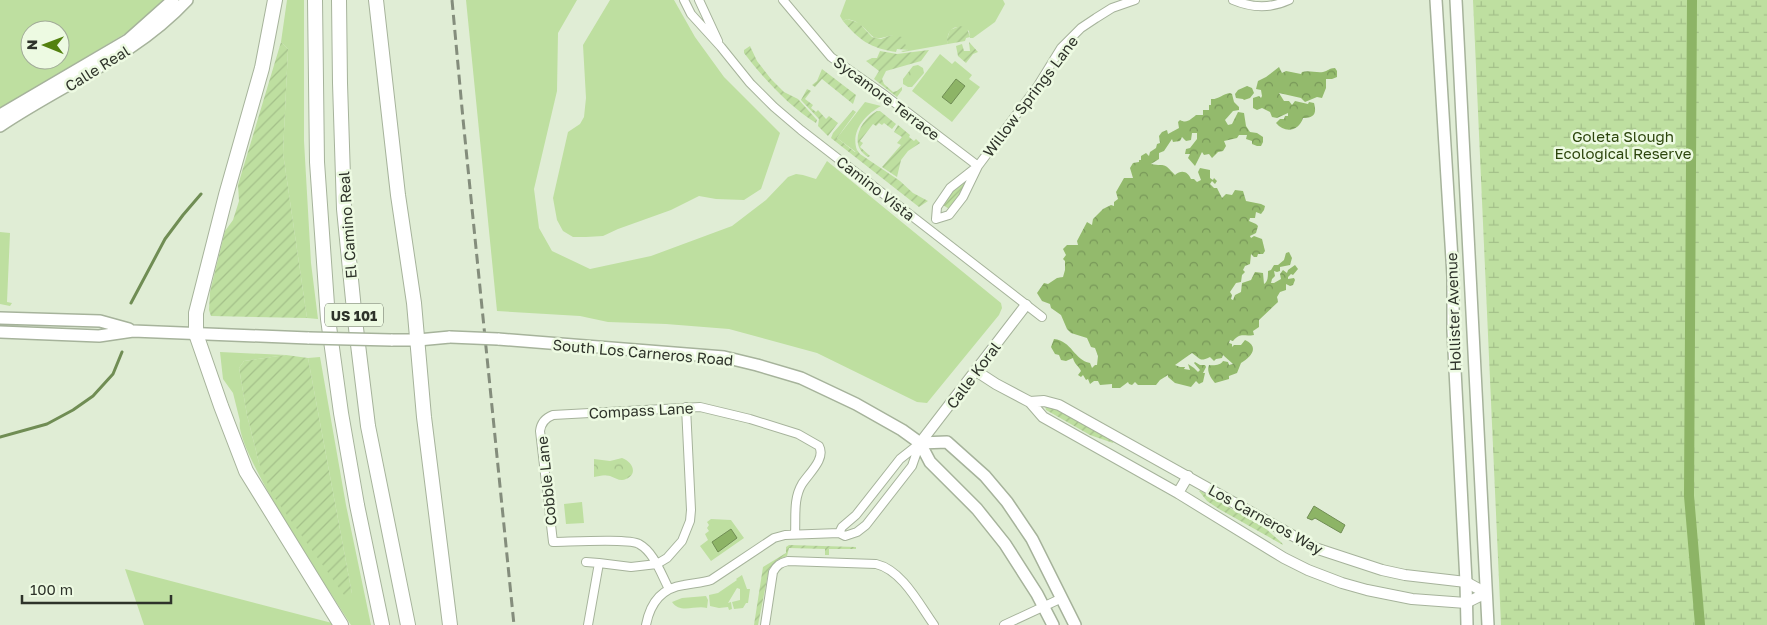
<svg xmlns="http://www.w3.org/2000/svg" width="1767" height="625" font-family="'Golos Text',sans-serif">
  <defs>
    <pattern id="forest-crowns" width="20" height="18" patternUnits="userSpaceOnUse" patternTransform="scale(1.25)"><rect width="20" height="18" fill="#93ba6c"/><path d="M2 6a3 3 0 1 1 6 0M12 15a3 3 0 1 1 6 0" fill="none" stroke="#789859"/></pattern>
    <pattern id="wetland-marsh" width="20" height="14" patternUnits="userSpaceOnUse" patternTransform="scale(1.25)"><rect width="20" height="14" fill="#bedfa0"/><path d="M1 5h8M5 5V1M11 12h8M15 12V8" fill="none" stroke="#a4c08a"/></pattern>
    <pattern id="park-crowns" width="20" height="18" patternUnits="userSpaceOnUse" patternTransform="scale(1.25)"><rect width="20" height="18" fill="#bedfa0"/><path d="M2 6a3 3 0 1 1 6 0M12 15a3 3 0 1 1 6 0" fill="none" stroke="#a4c08a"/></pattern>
    <pattern id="garden-furrows" width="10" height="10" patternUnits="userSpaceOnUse" patternTransform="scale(1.25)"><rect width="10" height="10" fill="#bedfa0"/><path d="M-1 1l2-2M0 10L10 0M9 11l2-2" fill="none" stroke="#a4c08a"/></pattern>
  </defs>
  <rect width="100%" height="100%" fill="#e0edd5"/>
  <path fill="#bedfa0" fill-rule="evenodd" d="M0 0H166L126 33 0 109ZM30 30H60V60H30Z
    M287 0H304V141L311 263 318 319 307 318 283 153 288 49 281 42Z
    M466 0H577L558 33 557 91 534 189 539 228 552 251 590 269 651 256 732 226 766 200 788 177 796 174 803 175 816 179 827 161 1001 303 1002 308 999 315 927 403 917 402 817 353 729 329 666 324 608 322 580 316 497 311Z
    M610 0H674L695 37 724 77 780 133 761 189 744 200 716 199 699 196 671 210 618 229 603 236 586 237H573L563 231 557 220 553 198 568 132 580 124 584 117 586 98 583 45Z
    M846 0H1003L1005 4 995 22 973 38H970L969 31C957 22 945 29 948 44L903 52 901 51 908 50 892 35C869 43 874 34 859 24 856 21 851 20 847 19L843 21 840 16Z
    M940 54 952 64 955 61 972 75 969 79 980 87 952 122 912 91Z
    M865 102 881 106C866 114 850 131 857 150L856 152 837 138Z
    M0 232 10 233 7 302 12 303 10 306 0 304Z
    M220 352 286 355 244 361 239 368 247 415 259 463 352 594 308 358 320 357 346 505 371 625H351C332 594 233 449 240 421L233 393 223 379Z
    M582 502 584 523 566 524 564 504Z
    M711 519 731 520 744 538 711 561 700 546 708 540 705 534 709 531 707 528 709 525 707 522Z
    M125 569 332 623 333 625H144Z
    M742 575 747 589H750L748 603H746L743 608 734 609 732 602 740 600V589L737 588 728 603 731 602 732 609 729 610 728 607 719 608 710 606 709 595 718 593 737 580 736 579Z
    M706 596 708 600 707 608C695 605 680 614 672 602L682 598Z"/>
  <path fill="url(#forest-crowns)" d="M1279 67 1282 73 1286 71 1301 74 1302 72C1309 70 1316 73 1323 72 1328 71 1329 68 1335 68L1337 71V77L1332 79H1326V88L1322 98 1317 97 1305 102 1301 98 1279 93 1284 101H1289L1292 105 1295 101 1308 104 1309 102 1314 103C1317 114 1314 118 1303 118 1299 131 1285 134 1276 123L1280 119H1284L1285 116H1288V113L1277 118 1272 117 1270 112 1262 108 1257 110 1253 108V98L1259 96 1261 98 1262 96 1261 90 1256 89 1258 81 1266 77Z
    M1247 86 1252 88 1254 93 1250 98 1244 100 1243 99 1236 98 1235 94 1238 90Z
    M1230 93 1232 94 1234 102 1239 107V110L1233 111 1225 120 1228 125 1232 124 1238 112 1244 113 1246 126 1250 132 1257 133 1263 137V142L1261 146H1257L1252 144V141L1246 139 1247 135H1239L1237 138 1224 141 1226 146 1223 151 1218 152 1212 158 1209 154 1204 155 1202 152 1195 166 1188 158 1190 154H1185L1186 149 1190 148 1197 139V133H1192L1191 140 1186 141 1182 137 1180 141 1173 142 1172 139 1164 151 1159 153V159L1151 164C1167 167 1162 161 1175 175 1182 169 1188 172 1191 179H1194L1197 182 1201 180 1198 172 1200 168 1210 170V178L1213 180 1214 178 1217 181 1215 184 1212 181 1210 184 1214 188H1217L1222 198 1226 194 1232 195 1235 190 1243 191 1246 201 1261 204 1265 206 1264 210 1261 214 1256 212 1255 218H1250L1249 221 1256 224 1258 226 1256 233 1250 236 1251 238 1254 236 1262 239 1265 251 1263 254H1258L1257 257H1254L1251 254 1250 264 1245 266 1243 270 1245 272 1242 275 1241 282 1236 283 1230 292 1232 295 1231 299 1233 300 1235 295 1241 292 1242 283 1251 280 1255 272 1263 273 1264 284C1268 282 1268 276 1268 271L1271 270 1274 265H1278L1284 260 1286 253 1289 252 1292 258 1290 265 1280 267V271L1277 272 1274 271 1275 276 1272 279 1271 283H1274L1281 279 1280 274 1283 270 1287 273 1288 270 1295 265 1298 269 1293 275 1291 274 1288 277V279L1294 278 1295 280 1293 285 1290 286 1286 284V290L1280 292 1277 297 1278 302 1259 320V327L1253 331 1254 335C1243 337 1241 332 1233 341L1230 340 1229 343 1232 344V347L1234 345H1241L1245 340C1260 347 1251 357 1241 363L1237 373 1229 376V379L1215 383C1212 379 1206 372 1209 365 1214 366 1221 365 1223 361L1228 362 1229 365 1233 364 1223 355 1222 358 1216 359 1214 361 1210 357C1199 362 1201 359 1192 353L1175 365 1180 367H1185L1184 369 1190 370 1188 364 1194 368 1198 372 1200 370 1194 363 1195 362 1200 365H1205L1206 367 1203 373H1205L1203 382 1199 384 1196 381 1191 387 1175 383 1168 377V375L1160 380 1156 385H1138L1135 382 1132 385 1129 384 1128 382 1120 388H1112V384L1100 385 1098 381H1094L1090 384 1088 379 1086 380 1083 375 1081 377 1078 375 1081 371C1079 366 1074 364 1073 358L1066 361 1061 360 1059 355 1055 354 1051 347 1054 339C1072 341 1074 360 1090 363L1092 368 1095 365H1097L1098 356 1095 348 1091 347 1087 338 1071 333 1067 329 1061 315 1051 308 1050 304 1042 301 1037 293 1044 283 1048 284 1057 278 1063 277 1065 270V261L1063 259 1066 255 1063 249 1067 245H1078L1077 241 1087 222 1092 225 1093 219 1103 209 1111 205 1114 206V202L1118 199 1116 192 1124 178H1133L1130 168 1133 163 1139 162V160H1141V156L1146 153 1149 156 1150 152 1156 148 1157 144 1160 143 1159 136 1162 132 1167 130 1168 134 1179 128 1178 122 1180 120C1187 124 1191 119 1196 115H1203V110H1209V105H1211V99C1217 100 1223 94 1230 93Z"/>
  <path fill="url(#wetland-marsh)" d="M1473 0H1767V625H1501Z"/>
  <path fill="url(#park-crowns)" d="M918 65 923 68 924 73 912 87H908L903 84V79L913 66Z
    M622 458C633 462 638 474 626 479 621 482 615 478 610 476 605 474 599 476 594 477V459L610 461Z"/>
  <path fill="url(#garden-furrows)" d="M847 19 859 23 872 37 881 39 892 35 902 37 908 50 897 49 896 52C870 48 859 40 843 21Z
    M960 26 967 28 970 37 966 38 965 41 948 44 947 39 950 30Z
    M281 42 288 49 283 153 307 318 211 316 209 310 210 292 225 231 233 220 239 201 238 185Z
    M969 42 978 52 973 54 966 63 958 56 956 46 962 44 964 51H970Z
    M750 46 757 61 771 79 784 92 798 99 817 120 816 123C789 106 764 79 744 53V50Z
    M929 50 921 61 886 71 882 79 884 84 893 92 897 91 902 87V90L897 97 874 79 879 71 866 61 872 58H877L880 51 897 54Z
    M822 69 856 95 853 104 822 79 815 87 812 85 817 81Z
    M807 89 811 91 805 99 813 105 811 108 816 112 818 110 826 119 829 116 838 123 828 136 818 126 819 119 801 100Z
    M853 110 856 112 837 138 855 152 857 150 860 154 900 181 913 193 928 201 919 207 831 138 833 133Z
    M877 111H880L896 124 892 129 884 123 882 125 879 123 876 126 873 124 860 141 863 143 860 147 870 156 868 157C848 145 860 120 877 111Z
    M898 125 910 135 909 137 914 141 916 139 920 143 908 151 901 160 897 177 882 167 901 145 897 143 902 137 894 132Z
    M962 181 966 182V184L959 197 949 209 943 205 953 191Z
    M286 355 308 358 352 594 349 597 344 595 272 494 259 463 247 415 239 368 244 361Z
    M1045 406 1059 409 1114 440 1113 443 1090 435 1046 410Z
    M1199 491H1201L1266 529 1282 543 1283 545 1219 509 1207 501Z
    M789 545 856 547V549H829V555H825V549L789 548 787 556 777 560 769 569 758 625H754L763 567 786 553V547Z"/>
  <path fill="#8db466" stroke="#708d54" d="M956 79 965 86 951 104 942 97Z
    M1314 506 1345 525 1341 533 1315 518 1312 520 1307 518Z
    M731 529 737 538 718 552 712 542Z"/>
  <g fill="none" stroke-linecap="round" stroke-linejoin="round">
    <path stroke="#708d54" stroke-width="3" d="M131 303 165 239 183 215 201 194
      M0 437 47 424 73 410 93 396 113 374 122 352"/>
    <path stroke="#8db466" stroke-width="10" d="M1692 0 1689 496 1700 625"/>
    <defs>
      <path id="minor" d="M684 0 691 14 721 47 750 83 774 107 801 130 1042 317
        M699 0 718 41
        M783 0 831 57 882 93 978 166
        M1233 0C1252 8 1270 9 1289 0
        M978 166 950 188 937 207 936 219 949 215 963 197 978 166 1037 87 1061 48 1081 28 1096 18 1112 8 1135 0
        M839 533 842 527 856 515 900 459 919 444
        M586 562 599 563
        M669 589C661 574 654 552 639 544 629 538 568 542 553 542L540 431C541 423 545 418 553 415L700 407 750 419 798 434 819 446C826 459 809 473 802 484 793 499 796 517 795 534
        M588 625 599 563 631 567 657 564 667 558 682 541 690 521 691 510 686 407
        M646 625C650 604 661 588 684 585 693 583 702 583 711 580L774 538 785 535 839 533 845 536 857 532 866 525 912 466 920 443
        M765 625 773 572C777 565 780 563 788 561L876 564C902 570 919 604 934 625
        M1004 625 1062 598"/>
      <path id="tertiary" d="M976 371 996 384 1030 402 1043 417 1178 493 1284 558 1308 570 1342 583 1367 590 1412 599 1466 603 1486 593
        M1030 402 1044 401 1059 405 1315 548 1382 570 1405 575 1466 582 1486 593
        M920 443 1026 305
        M1178 493 1188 476"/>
      <path id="secondary" d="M1436 0 1453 276V331L1466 582 1467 625
        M1456 0 1488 625
        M0 115 128 40 173 0
        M0 126C62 84 135 56 187 0
        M0 318 100 321 129 329
        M0 332 99 336 133 331 309 338
        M498 339 724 357 757 365 801 378 856 404 902 430 920 443 930 462 977 509 1005 544 1037 594 1053 625
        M391 340H418L450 337
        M920 443 947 442 985 476 1007 502 1032 539 1075 625"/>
      <path id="motorway" d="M275 0 262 68 226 195 196 313V334L221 406 246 471 341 625
        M315 0 317 162 328 319 341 413 357 505 382 625
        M339 0 340 83 344 209 355 320 368 426 408 625
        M376 0 398 195 414 303 424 417 450 625"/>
    </defs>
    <use href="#minor" stroke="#a6b39b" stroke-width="10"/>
    <use href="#tertiary" stroke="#a6b39b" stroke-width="12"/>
    <use href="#secondary" stroke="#a6b39b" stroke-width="14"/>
    <use href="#motorway" stroke="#a6b39b" stroke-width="16"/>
    <use href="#minor" stroke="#fff" stroke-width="8"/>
    <use href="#tertiary" stroke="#fff" stroke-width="10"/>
    <use href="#secondary" stroke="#fff" stroke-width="11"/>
    <use href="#motorway" stroke="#fff" stroke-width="14"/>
    <path stroke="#848d7c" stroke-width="3" stroke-dasharray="10 5" stroke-linecap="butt" d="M452 0 463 119 514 625"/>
    <defs>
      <path id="secondary-bridge" d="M450 337 498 339
        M309 338 391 340"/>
    </defs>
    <use href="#secondary-bridge" stroke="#a6b39b" stroke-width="14" stroke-linecap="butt"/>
    <use href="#secondary-bridge" stroke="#fff" stroke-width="11"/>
  </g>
  <g text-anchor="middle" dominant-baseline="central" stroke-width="5" stroke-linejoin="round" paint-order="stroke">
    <rect fill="#edfae2" stroke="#676f61" stroke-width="1" x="325" y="303.5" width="58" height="23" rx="4"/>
    <g font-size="14" font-weight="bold" fill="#2e332a">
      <text x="354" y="315">US 101</text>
    </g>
    <g font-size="15" fill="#2e332a" stroke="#edfae2">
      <text transform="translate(97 68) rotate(-32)">Calle Real</text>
      <text transform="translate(1030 96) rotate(-53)">Willow Springs Lane</text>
      <text transform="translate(887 98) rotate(37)">Sycamore Terrace</text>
      <text transform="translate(876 188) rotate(38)">Camino Vista</text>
      <text transform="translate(347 225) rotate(-94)">El Camino Real</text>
      <text transform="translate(1453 312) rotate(-92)">Hollister Avenue</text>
      <text transform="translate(643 352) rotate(5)">South Los Carneros Road</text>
      <text transform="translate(973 375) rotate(-53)">Calle Koral</text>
      <text transform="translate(641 410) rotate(-3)">Compass Lane</text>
      <text transform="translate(546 481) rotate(-96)">Cobble Lane</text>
      <text transform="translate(1266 519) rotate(29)">Los Carneros Way</text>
    </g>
    <g font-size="15" fill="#2c450c" stroke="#edfae2">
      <text x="1623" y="136">Goleta Slough<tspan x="1623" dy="17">Ecological Reserve</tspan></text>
    </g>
  </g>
  <g transform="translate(45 45) rotate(271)"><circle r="24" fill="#edfae2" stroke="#a1aa98"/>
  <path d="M0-4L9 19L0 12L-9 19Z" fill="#53810e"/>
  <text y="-8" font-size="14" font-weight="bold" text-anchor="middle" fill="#2e332a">N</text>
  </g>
  <path d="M22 595v8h149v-8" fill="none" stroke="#2e332a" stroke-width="2.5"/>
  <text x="30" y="595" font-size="15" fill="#2e332a" stroke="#edfae2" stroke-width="4" paint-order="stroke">100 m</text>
</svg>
